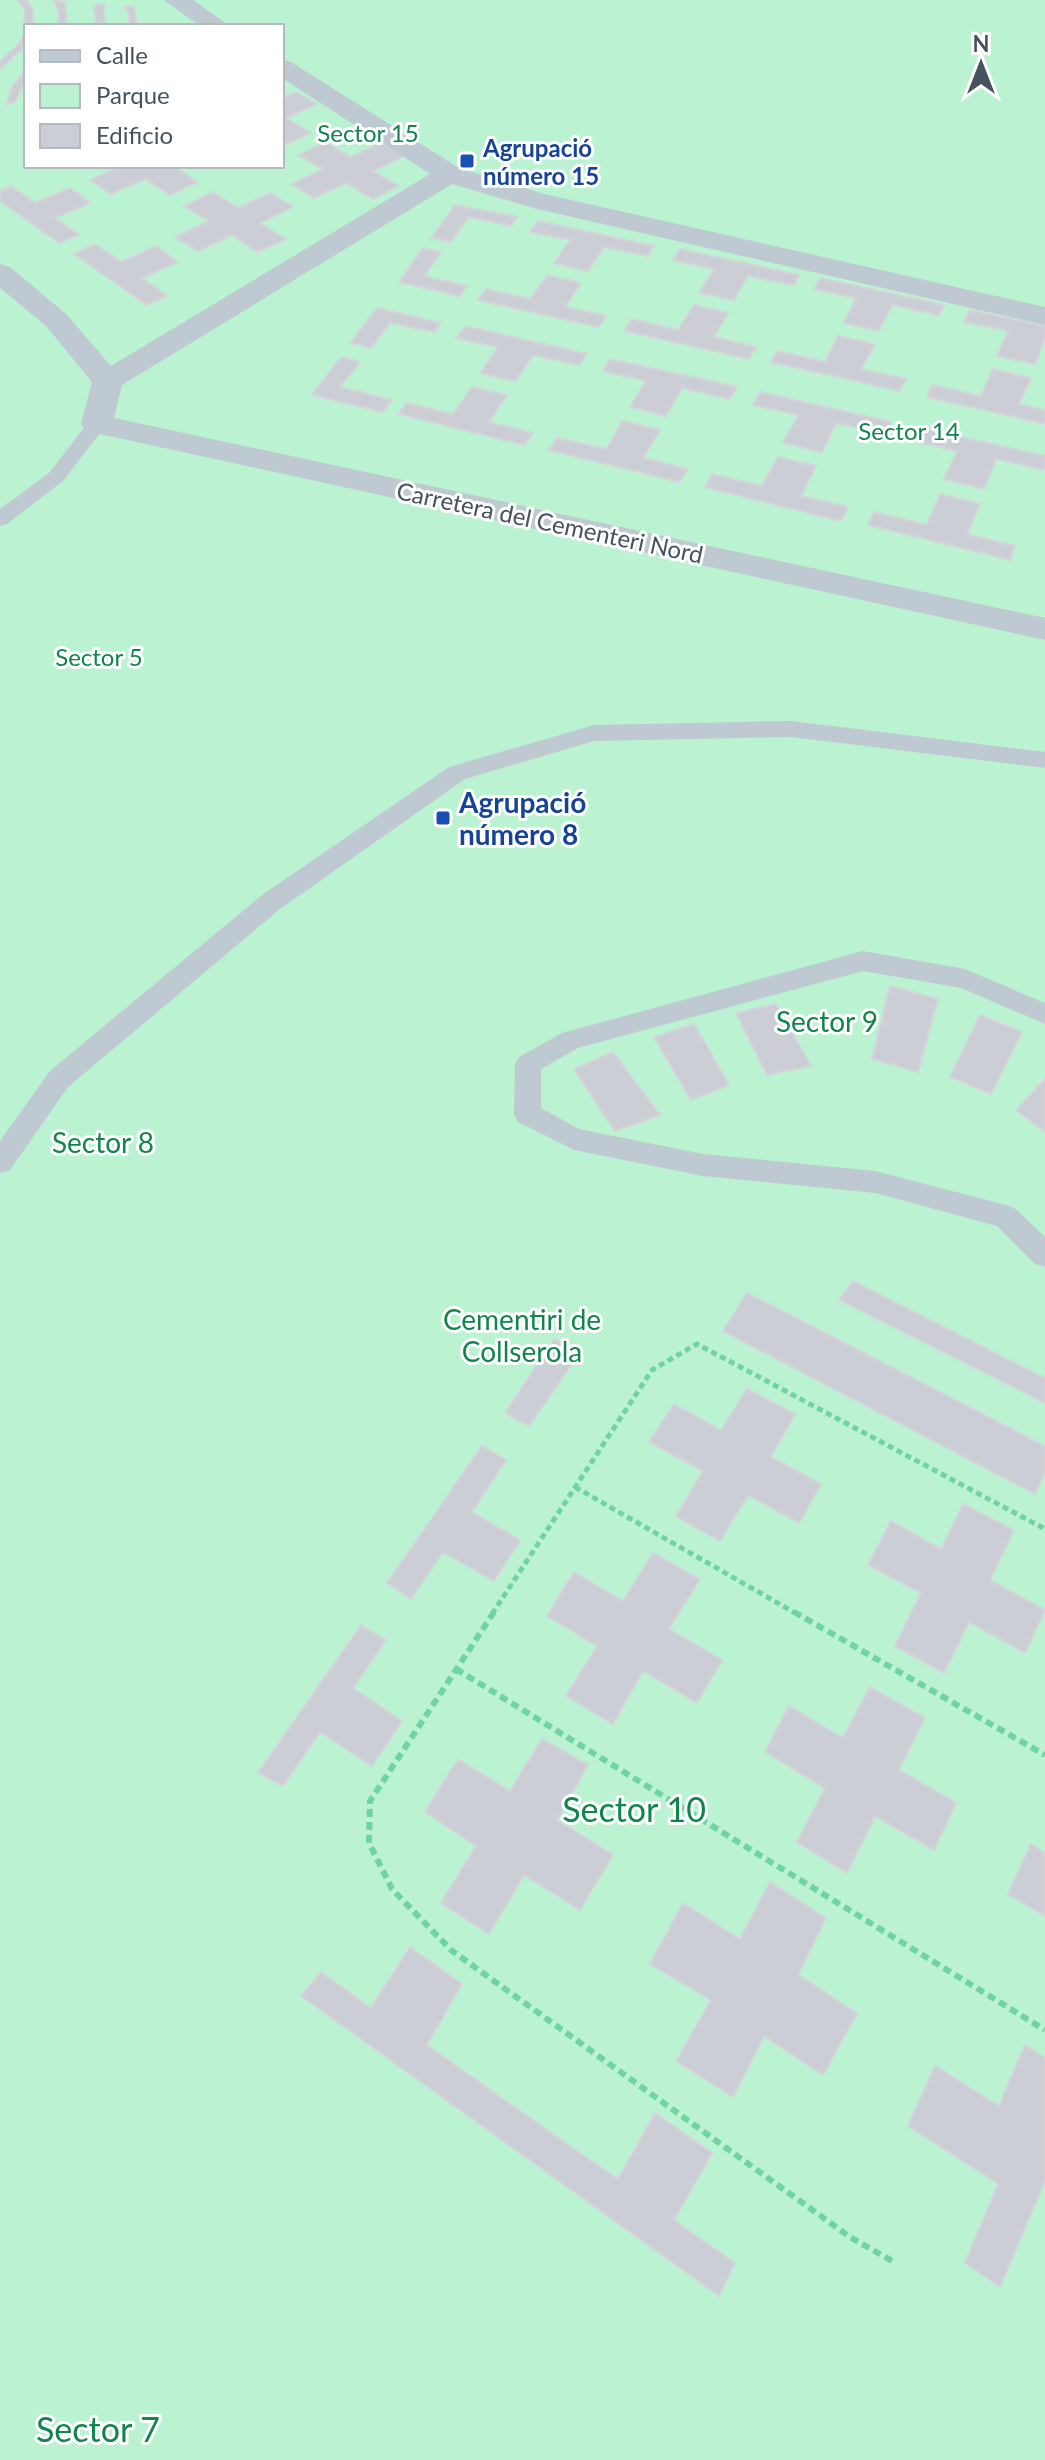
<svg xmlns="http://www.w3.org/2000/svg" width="1045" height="2460" font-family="Lato,sans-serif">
  <rect width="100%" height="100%" fill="#f2efef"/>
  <path fill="#bbf2d1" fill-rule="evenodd" d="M0 0H1045V2460H0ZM26 26H282V166H26Z"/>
  <path fill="#cbced4" stroke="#d3d5db" stroke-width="2" d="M18 0H26L32 8 34 26H26L23 48 0 69V61L19 44 24 34 25 10Z
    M54 0 65 2 67 26H59L58 10Z
    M104 4 105 26H96L94 6Z
    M134 6 137 26H129V13L124 7Z
    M26 69V79L15 102 7 104 12 87Z
    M296 92 317 104 286 118 311 133 285 145 282 143V98Z
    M326 142 351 157 381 143 404 156 373 171 399 186 373 199 346 183 314 198 292 184 323 169 298 155Z
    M122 166H174L197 182 170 195 145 179 111 194 90 180Z
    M11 186 35 203 70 188 90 203 55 218 79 235 59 243 0 201V191Z
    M213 192 238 208 270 193 293 207 260 223 286 239 258 252 232 235 198 251 175 237 209 221 184 206Z
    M455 205 517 217 511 226 469 217 451 242 431 238Z
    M538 221 654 246 648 256 604 247 588 271 554 263 570 240 530 232Z
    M95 244 121 262 156 246 178 262 142 278 167 296 147 305 74 254Z
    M423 248 441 252 424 276 467 286 460 296 399 282Z
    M680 249 799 275 794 285 748 276 734 300 699 293 714 269 673 260Z
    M548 275 581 283 565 307 606 316 598 327 478 300 486 289 530 299Z
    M820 278 944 305 939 315 892 305 879 331 844 323 856 298 814 289Z
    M694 305 728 313 714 337 756 347 749 359 625 331 632 319 678 330Z
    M377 308 441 323 435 332 390 323 371 348 350 343Z
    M970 310 1045 326V338L1035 364 997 356 1008 331 964 322Z
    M465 326 587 354 579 365 533 355 515 381 480 373 498 347 456 338Z
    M838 336 875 344 861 369 906 379 900 391 771 362 778 351 825 362Z
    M341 357 360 362 340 387 392 400 383 412 312 395Z
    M610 359 737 387 730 399 682 388 666 416 630 407 646 381 603 371Z
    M993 369 1031 378 1019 404 1045 410V424L927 397 932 385 981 396Z
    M472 387 507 395 489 422 533 433 524 445 398 414 407 403 453 414Z
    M760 392 891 422 885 434 836 423 822 452 783 443 798 415 753 405Z
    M623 421 660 430 643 458 688 469 680 482 549 450 557 438 606 449Z
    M917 427 1045 456V470L996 459 984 489 944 479 957 451 911 440Z
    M778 457 816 466 801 496 848 507 841 521 705 487 712 474 762 486Z
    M940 494 980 504 967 534 1015 546 1010 560 868 525 874 512 927 525Z
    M890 986 938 999 918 1072 872 1059Z
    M776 1004 811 1066 767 1075 736 1013Z
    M980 1015 1022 1032 991 1094 950 1077Z
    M694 1024 729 1085 691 1100 654 1037Z
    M613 1052 660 1115 615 1131 574 1069Z
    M1045 1079V1132L1016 1110Z
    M853 1281 1045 1378V1403L839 1300Z
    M747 1293 1045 1446V1473L1035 1494 723 1331Z
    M554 1339 579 1354 529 1426 505 1413Z
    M747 1389 795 1414 771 1457 821 1484 799 1523 748 1495 720 1541 676 1516 703 1471 649 1442 674 1404 721 1430Z
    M482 1446 506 1460 472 1512 520 1540 494 1581 443 1552 411 1599 387 1583Z
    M963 1504 1014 1530 990 1580 1045 1610 1025 1653 969 1622 944 1673 895 1646 921 1593 868 1565 891 1521 941 1549Z
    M653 1553 700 1579 669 1629 722 1660 697 1703 643 1671 613 1724 566 1696 597 1646 547 1616 574 1572 623 1601Z
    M361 1625 386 1640 353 1688 402 1721 372 1766 320 1732 283 1786 258 1773Z
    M870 1687 925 1718 899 1770 956 1803 934 1850 875 1816 847 1873 797 1842 825 1788 765 1752 789 1706 843 1738Z
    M542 1739 588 1765 557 1820 613 1855 580 1910 524 1875 489 1934 441 1903 476 1846 425 1812 458 1759 510 1791Z
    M1031 1844 1045 1853V1916L1008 1894Z
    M770 1882 826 1918 798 1975 857 2013 823 2075 764 2036 733 2097 676 2061 711 2000 650 1964 683 1903 740 1939Z
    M410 1947 462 1984 427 2045 560 2139 618 2179 655 2113 712 2153 674 2220 735 2263 719 2296 301 1996 321 1972 371 2008Z
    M1025 2045 1045 2058V2181L1000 2287 965 2263 998 2184 908 2126 935 2066 999 2106Z"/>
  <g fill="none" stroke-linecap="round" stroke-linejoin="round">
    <path stroke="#70d3a4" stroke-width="5" stroke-dasharray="6 4" stroke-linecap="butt" d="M575 1487 797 1614
      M492 1614 652 1370 697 1344 1045 1529"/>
    <path stroke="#70d3a4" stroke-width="6" stroke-dasharray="8 5" stroke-linecap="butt" d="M494 1612 370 1801 369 1843 392 1889 451 1950 850 2237 892 2261
      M794 1612 1045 1755
      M456 1669 1045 2030"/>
    <path fill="#bfc9d2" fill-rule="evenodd" d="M97 418 107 424 63 481 7 524 0 526V509L49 473 90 420Z
      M791 721 1045 752V768L791 737 594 741 465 779 280 909 68 1087 10 1170 0 1173V1141L50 1071 262 895 449 767 594 725Z
      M863 951 965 969 1045 1003V1024L961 988 863 971 578 1048 541 1069V1108L579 1129 703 1154 875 1171 1006 1205 1016 1209 1045 1237V1267L1035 1264 997 1226 875 1193 703 1176 574 1150 518 1122 514 1114 515 1064 519 1057 562 1033Z"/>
    <path fill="#bfc9d2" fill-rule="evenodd" d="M164 0H193L230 26H200Z
      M282 59 291 62 459 168 544 194 1045 307V325L537 209 452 184 122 385 114 418 1045 618V640L86 431 81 424 92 382 46 326 0 288V264L10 267 66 314 111 366 430 174 282 78Z"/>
  </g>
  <g fill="#1a4fb4" stroke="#fff" stroke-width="3">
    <rect x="459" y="153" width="16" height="16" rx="4"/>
    <rect x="435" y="810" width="16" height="16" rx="4"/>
  </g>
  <g text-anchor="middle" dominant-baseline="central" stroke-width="6" stroke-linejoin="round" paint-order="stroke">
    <g font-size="24" fill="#11854d" stroke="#fff">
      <text x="368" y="132">Sector 15</text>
      <text x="909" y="430">Sector 14</text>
      <text x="99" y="656">Sector 5</text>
    </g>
    <g font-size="24" font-weight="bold" fill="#164399" stroke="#fff" text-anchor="start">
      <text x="483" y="147">Agrupació<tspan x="483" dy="28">número 15</tspan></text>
    </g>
    <g font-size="24" fill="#46525e" stroke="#fff">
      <text transform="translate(550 522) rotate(12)">Carretera del Cementeri Nord</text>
    </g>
    <g font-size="28" font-weight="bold" fill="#164399" stroke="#fff" text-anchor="start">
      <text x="459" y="802">Agrupació<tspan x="459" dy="32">número 8</tspan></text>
    </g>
    <g font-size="28" fill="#11854d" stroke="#fff">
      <text x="827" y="1021">Sector 9</text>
      <text x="103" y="1142">Sector 8</text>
      <text x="522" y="1319">Cementiri de<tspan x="522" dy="32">Collserola</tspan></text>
    </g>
    <g font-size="34" fill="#11854d" stroke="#fff">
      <text x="634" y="1808">Sector 10</text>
      <text x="98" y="2428">Sector 7</text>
    </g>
  </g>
  <rect x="24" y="24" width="260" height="144" fill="#ffffff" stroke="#b5babf" stroke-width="2"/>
  <rect x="40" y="50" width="40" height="12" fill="#bfc9d2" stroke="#b5babf" stroke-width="2"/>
  <text x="96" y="64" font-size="24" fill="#46525e">Calle</text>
  <rect x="40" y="84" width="40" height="24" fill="#bbf2d1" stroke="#b5babf" stroke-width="2"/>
  <text x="96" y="104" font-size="24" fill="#46525e">Parque</text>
  <rect x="40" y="124" width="40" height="24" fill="#cbced4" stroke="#b5babf" stroke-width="2"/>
  <text x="96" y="144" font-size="24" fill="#46525e">Edificio</text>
  <g transform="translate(981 64)" stroke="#ffffff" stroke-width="6" paint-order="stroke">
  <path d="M0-6L14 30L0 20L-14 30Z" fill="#46525e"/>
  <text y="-12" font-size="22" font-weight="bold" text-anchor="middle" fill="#46525e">N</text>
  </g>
</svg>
